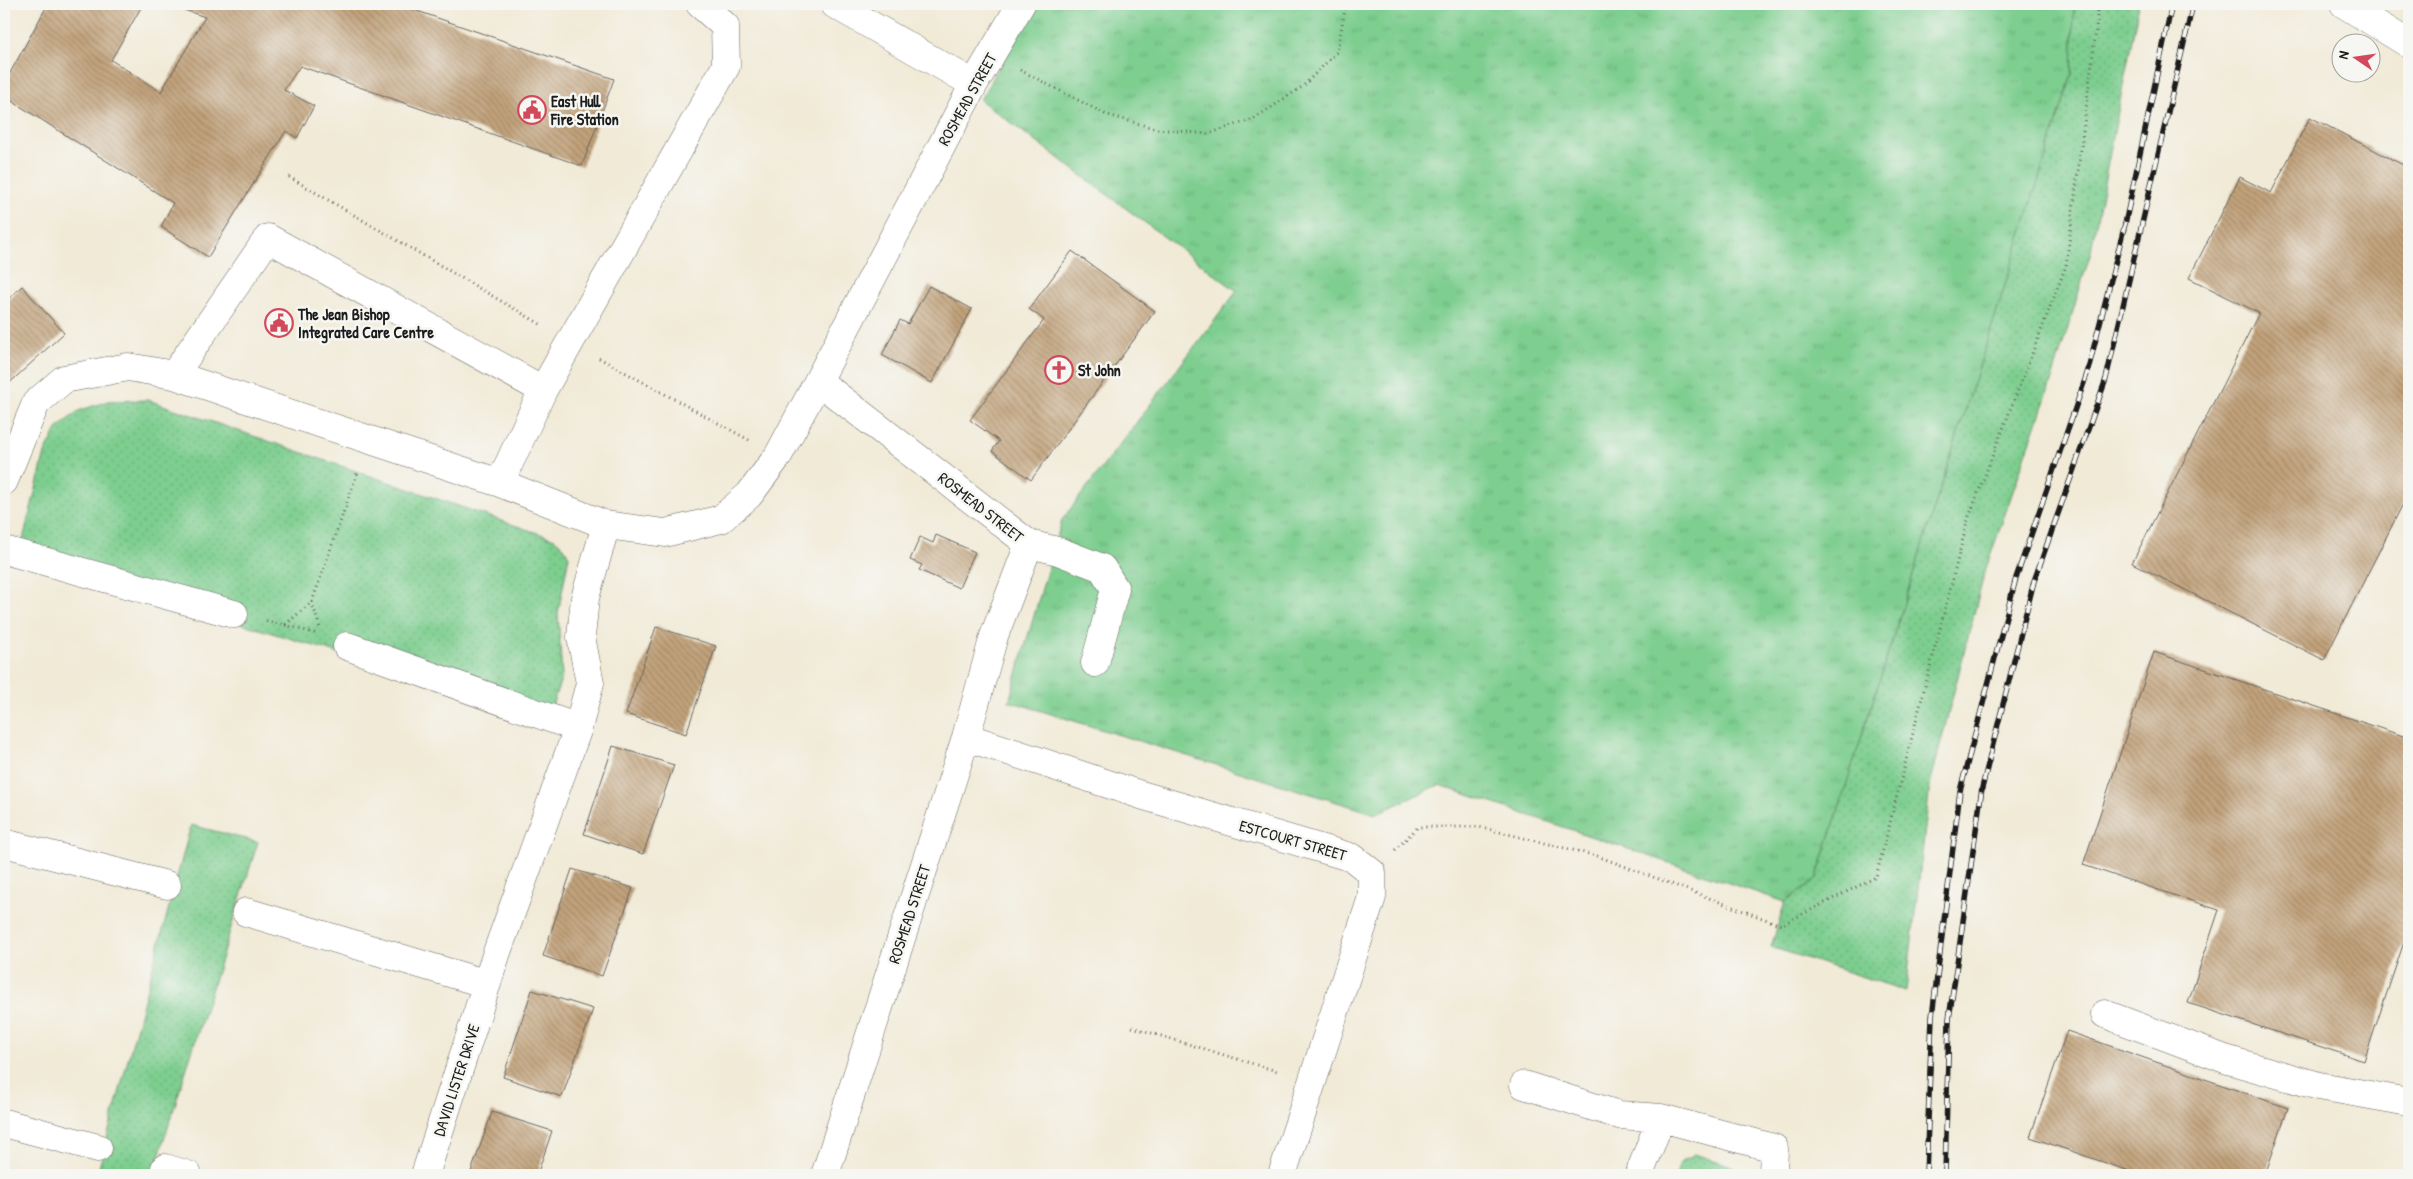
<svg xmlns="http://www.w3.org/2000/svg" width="2413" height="1179" font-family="'Patrick Hand',sans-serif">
  <defs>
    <pattern id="grass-dots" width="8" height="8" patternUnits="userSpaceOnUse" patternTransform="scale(1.25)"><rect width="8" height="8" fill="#7dce8f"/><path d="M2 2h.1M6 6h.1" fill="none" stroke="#6bb07b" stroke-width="1.8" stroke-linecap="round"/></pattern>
    <pattern id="park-tufts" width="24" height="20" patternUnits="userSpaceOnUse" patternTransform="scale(1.25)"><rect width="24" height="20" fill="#7dce8f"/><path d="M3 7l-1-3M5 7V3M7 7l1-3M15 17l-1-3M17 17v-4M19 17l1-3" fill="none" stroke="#6bb07b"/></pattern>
    <pattern id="building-back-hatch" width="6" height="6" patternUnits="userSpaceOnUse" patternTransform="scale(1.25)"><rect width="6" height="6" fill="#c2a37c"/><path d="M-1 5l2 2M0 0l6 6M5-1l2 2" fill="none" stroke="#9d8465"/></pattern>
  </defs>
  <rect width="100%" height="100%" fill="#f6f6f2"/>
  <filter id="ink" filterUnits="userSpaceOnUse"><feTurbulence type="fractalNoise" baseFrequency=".02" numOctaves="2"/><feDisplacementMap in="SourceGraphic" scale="10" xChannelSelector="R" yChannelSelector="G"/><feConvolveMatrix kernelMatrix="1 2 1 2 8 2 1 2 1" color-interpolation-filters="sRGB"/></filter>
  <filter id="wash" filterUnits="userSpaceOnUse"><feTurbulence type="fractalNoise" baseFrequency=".0096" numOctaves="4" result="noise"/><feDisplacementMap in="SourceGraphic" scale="20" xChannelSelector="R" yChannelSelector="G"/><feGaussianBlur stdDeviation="1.12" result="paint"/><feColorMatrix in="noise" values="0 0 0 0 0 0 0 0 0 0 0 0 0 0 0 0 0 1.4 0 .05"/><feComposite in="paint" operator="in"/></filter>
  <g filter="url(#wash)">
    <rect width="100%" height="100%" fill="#f1ead7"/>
    <path fill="url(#grass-dots)" stroke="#4c7556" d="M2074 4H2139L2090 255 2052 380 1985 571 1930 785 1906 991 1771 947 1785 902 1816 880 2072 74Z
      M148 400 555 539 564 547 569 556 558 613 562 676 548 718 19 555 45 453 57 429 78 411 108 401Z
      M191 825 258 842 153 1175H97Z
      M1694 1154 1732 1166 1743 1175H1676L1680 1163Z"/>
    <path fill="url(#park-tufts)" stroke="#4c7556" d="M1036 4H2074L2072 74 1816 880 1785 902 1439 785 1376 814 1009 701 1062 520 1237 291 980 100Z"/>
    <g id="blocks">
      <path fill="url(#building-back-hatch)" d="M48 4H143L111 60 161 92 205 17 167 4H397L614 79 582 166 300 66 284 90 314 106 297 138 286 131 208 257 161 227 173 203 4 96V84Z
        M2310 117 2409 168V492L2324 660 2132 563 2259 313 2189 278 2240 177 2271 193Z
        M1072 251 1155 311 1031 480 992 451 999 441 970 420 1044 320 1029 309Z
        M22 286 64 333 4 388V303Z
        M929 286 972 309 932 383 882 355 900 320 908 324Z
        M936 535 975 552 959 588 919 570 922 565 910 560 920 537 933 543Z
        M656 627 716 646 686 734 626 714Z
        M2154 652 2409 738V927L2364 1061 2188 1003 2219 910 2083 865Z
        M613 746 674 765 643 854 584 834Z
        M572 869 633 888 602 976 543 956Z
        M532 990 593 1009 562 1097 503 1077Z
        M2067 1031 2288 1108 2265 1175H2141L2030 1137Z
        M492 1112 552 1131 537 1175H470Z"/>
    </g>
  </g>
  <g filter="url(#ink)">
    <use href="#blocks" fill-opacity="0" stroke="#67645d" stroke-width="1"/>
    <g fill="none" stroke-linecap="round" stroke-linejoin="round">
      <defs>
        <path id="minor" d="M834 4 974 84
          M2344 4 2409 44
          M174 375 268 238 543 390 500 483
          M543 390 726 66 725 26 700 4
          M4 481 36 403 64 379 128 367 174 375 500 483 606 525 585 598 581 637 590 683 578 728 497 952 425 1175
          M606 525 665 533 721 519 749 495 778 456 818 381
          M1029 544 1058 551 1102 568 1115 589 1095 663
          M4 550 234 614
          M347 646 578 728
          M966 737 1141 795 1353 858 1372 873V897L1282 1175
          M4 843 167 885
          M246 912 487 984
          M2105 1014 2225 1059 2319 1086 2409 1102
          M1524 1085 1619 1115 1661 1118
          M4 1123 98 1148
          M165 1168 188 1175
          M825 1175 966 737 994 636 1029 544 818 381 974 84 1021 4
          M1639 1175 1661 1118 1774 1148 1773 1175"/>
      </defs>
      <use href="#minor" stroke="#67645d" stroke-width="29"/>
      <path stroke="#67645d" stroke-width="3" stroke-dasharray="1 4" stroke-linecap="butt" d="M1020 70 1105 114 1157 129 1207 134 1254 119 1303 86 1337 52 1346 4
        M289 177 542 325
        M599 358 749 440
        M312 602 320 628
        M266 621 285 625 312 602 358 471
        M285 625 318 634
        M1395 850 1418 827H1479L1597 856 1781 925 1876 877 1968 519 2066 266 2097 22V4
        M1132 1027 1280 1072"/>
      <use href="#minor" stroke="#fff" stroke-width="28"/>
      <defs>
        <path id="rail" d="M1926 1175 1932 1017 1960 791 2016 578 2087 374 2125 224 2172 4
          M1945 1175 1949 1019 1982 788 2034 581 2106 379 2193 4"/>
      </defs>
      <use href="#rail" stroke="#1c1c1c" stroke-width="5.5"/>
      <use href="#rail" stroke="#f6f6f2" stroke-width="4" stroke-dasharray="11" stroke-linecap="butt"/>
    </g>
  </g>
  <defs>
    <symbol id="civic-ring" viewBox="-11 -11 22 22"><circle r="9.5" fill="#f6f6f2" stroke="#d1495b" stroke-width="1.5"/><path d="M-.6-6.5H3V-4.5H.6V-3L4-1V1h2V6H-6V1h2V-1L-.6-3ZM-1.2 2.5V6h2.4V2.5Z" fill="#d1495b"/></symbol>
    <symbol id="church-ring" viewBox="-11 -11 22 22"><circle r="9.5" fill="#f6f6f2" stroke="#d1495b" stroke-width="1.5"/><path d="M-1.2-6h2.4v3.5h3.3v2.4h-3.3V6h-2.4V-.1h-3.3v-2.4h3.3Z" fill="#d1495b"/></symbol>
  </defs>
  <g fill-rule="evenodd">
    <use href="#civic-ring" x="516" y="94" width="32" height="32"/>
    <use href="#civic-ring" x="263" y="307" width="32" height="32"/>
    <use href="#church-ring" x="1043" y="354" width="32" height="32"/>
  </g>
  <g text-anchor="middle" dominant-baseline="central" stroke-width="5" stroke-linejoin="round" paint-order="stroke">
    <g font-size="16" fill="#1c1c1c" stroke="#f6f6f2">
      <text transform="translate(967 99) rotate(-61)">ROSMEAD STREET</text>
      <text transform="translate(981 507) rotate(38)">ROSMEAD STREET</text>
      <text transform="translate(1293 840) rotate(16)">ESTCOURT STREET</text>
      <text transform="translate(909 914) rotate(-72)">ROSMEAD STREET</text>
      <text transform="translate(456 1080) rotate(-72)">DAVID LISTER DRIVE</text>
    </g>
    <g font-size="16" font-weight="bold" fill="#1c1c1c" stroke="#f6f6f2" text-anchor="start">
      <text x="551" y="101">East Hull<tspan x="551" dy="18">Fire Station</tspan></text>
      <text x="298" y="314">The Jean Bishop<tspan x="298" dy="18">Integrated Care Centre</tspan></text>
      <text x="1078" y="370">St John</text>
    </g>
  </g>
  <rect width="2413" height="1179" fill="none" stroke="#f6f6f2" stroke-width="20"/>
  <g transform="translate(2356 58) rotate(283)"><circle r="24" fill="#f6f6f2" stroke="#9f9f9c"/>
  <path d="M0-4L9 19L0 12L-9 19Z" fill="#d1495b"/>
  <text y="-8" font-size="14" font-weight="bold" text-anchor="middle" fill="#1c1c1c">N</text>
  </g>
</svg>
